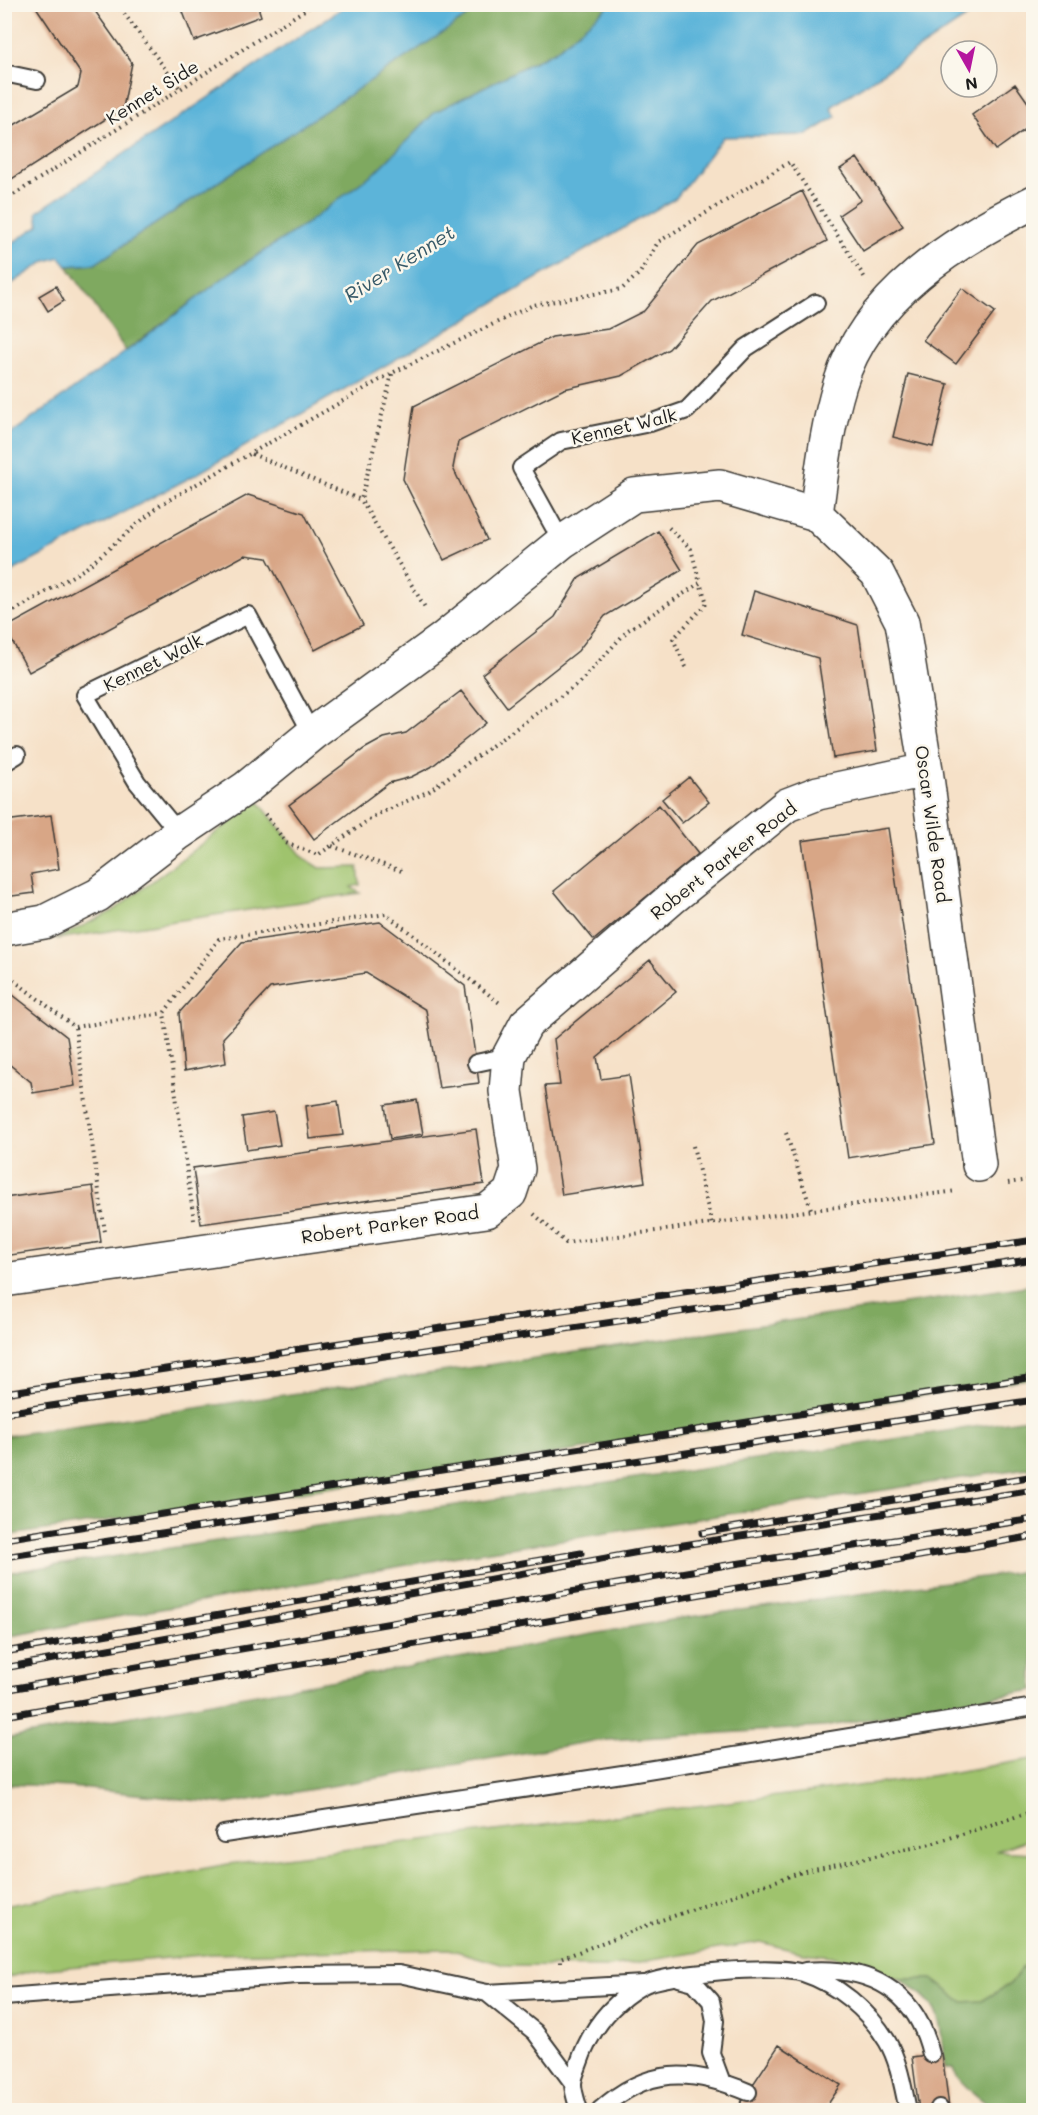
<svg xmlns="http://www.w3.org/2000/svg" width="1038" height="2115" font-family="Mali,sans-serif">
  <rect width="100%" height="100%" fill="#fbf7ec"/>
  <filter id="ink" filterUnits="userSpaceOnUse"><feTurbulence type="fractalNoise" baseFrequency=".0167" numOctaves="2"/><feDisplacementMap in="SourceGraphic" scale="12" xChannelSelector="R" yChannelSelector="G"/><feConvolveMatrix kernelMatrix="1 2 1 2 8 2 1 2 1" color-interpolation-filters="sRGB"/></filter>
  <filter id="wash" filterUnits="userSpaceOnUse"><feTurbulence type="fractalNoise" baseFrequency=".008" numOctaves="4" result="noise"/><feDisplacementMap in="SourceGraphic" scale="24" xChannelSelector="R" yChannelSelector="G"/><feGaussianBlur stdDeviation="1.35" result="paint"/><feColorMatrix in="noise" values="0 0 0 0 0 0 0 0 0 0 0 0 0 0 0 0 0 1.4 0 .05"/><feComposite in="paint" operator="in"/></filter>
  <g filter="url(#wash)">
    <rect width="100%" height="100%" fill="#f6e1c8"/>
    <path fill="#9fc36d" stroke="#5e7044" stroke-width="1.5" d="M258 801 303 857 320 868 358 867 360 885 351 887 360 893 56 939 113 911Z
      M1033 1759V1838L996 1851 1033 1853V1953L1010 1984 982 2001 963 2002 932 1979H899L831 1956 803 1953 760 1942 610 1967 508 1966 449 1949 213 1954 36 1970 5 1978 4 1906 228 1864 906 1780Z"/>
    <path fill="#7fa960" stroke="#4e623e" stroke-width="1.5" d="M484 5H611L555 51 435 112 379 169 306 224 230 273 126 351 67 266 95 264Z
      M1033 1285V1378L528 1458 5 1536V1436Z
      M1033 1418V1467L458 1556 5 1637V1573Z
      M1033 1570V1690L824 1727 593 1741 227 1804 70 1787 5 1784V1739L682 1618Z
      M1034 1953 1033 2110C1024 2111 1008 2113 999 2110 986 2105 955 2080 953 2068H945C939 2020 945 2006 899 1979H932L963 2002 982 2001 1010 1984Z"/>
    <path fill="#5cb4d9" stroke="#3c687a" stroke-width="1.5" d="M611 4 985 5 831 107 836 117 807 135 723 137 676 198 197 474 5 575V438L142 340 230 273 306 224 379 169 435 112 555 51Z
      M347 5H484L95 264 67 266 60 257 46 261 5 288V248L39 225 37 212Z"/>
    <g id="blocks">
      <path fill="#d8a686" d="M34 4H90L132 63 123 108 4 184V131L78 87 81 74Z
        M180 4H257L261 16 194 41Z
        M1015 84 1034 111V123L996 150 972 115Z
        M857 158 903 226 863 251 839 215 861 200 840 169Z
        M802 191 827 241 712 301 669 349 621 376 564 389 458 442 453 468 487 540 444 560 403 479 414 406 552 337 608 329 644 311 698 245Z
        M56 286 64 301 48 311 39 296Z
        M962 288 995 312 956 364 923 340Z
        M908 374 948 384 933 447 893 437Z
        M248 495 304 513 363 625 315 650 267 558 245 555 29 672 5 628Z
        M658 531 682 570 605 616 578 651 507 707 482 674 555 617 579 578Z
        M754 591 858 625 877 751 833 758 818 658 742 635Z
        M461 691 486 723 431 767 411 777 389 783 314 839 289 805 364 749 384 738 406 733Z
        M689 777 709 802 682 823 662 799Z
        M659 805 698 854 594 940 554 891Z
        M51 815 59 869 31 874 34 893 5 897V821Z
        M888 828 935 1144 848 1158 802 841Z
        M380 922 465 986 479 1083 439 1088 426 1010 366 973 270 988 223 1038 226 1063 184 1071 179 1013 242 942Z
        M650 960 676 992 597 1057 601 1079 629 1075 645 1182 562 1195 545 1086 560 1085 554 1039Z
        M4 988 67 1037 75 1086 33 1093 31 1082 4 1060Z
        M417 1100 423 1134 390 1139 385 1105Z
        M338 1101 343 1135 310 1139 306 1106Z
        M274 1112 280 1145 247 1150 242 1117Z
        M476 1129 484 1184 201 1224 193 1168Z
        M93 1186 101 1242 4 1256V1198Z
        M779 2045 841 2085 824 2110H736Z
        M942 2053 949 2107 919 2110 912 2057Z"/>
    </g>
  </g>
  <g filter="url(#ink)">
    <use href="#blocks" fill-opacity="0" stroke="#3d3a36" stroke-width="1.5"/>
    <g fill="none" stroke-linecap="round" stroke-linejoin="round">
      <defs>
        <path id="service" d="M4 73 37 80
          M562 542 521 468 561 441 650 423 687 410 746 348 816 303
          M4 763 17 755
          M179 833 137 782 85 695 248 615 312 734
          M476 1063 509 1056
          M224 1834 629 1773 1034 1707
          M805 1971C868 1966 916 1989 931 2054
          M679 1978 694 1982 711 2001 715 2021 711 2053 721 2080
          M487 1993 535 2032 573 2083
          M4 1997 297 1975 399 1974 487 1993 643 1984
          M939 2108 940 2110
          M579 2110C577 2103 573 2092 573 2084 573 2078 576 2072 578 2066 589 2032 610 2004 641 1986 664 1973 778 1964 803 1973 837 1984 868 2010 887 2041 899 2061 903 2088 908 2110
          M600 2110C647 2067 691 2068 748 2092"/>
        <path id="minor" d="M816 514C822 470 827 426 840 384 866 297 956 240 1034 202
          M4 929 44 922 98 895 179 833 246 788 312 734 444 638 562 542 634 495 720 486 816 514 877 573 902 622 926 770 979 1165
          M4 1280 487 1211 510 1193 518 1169 506 1091 509 1056 526 1024 671 899 787 805 818 793 926 770"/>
      </defs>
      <use href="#service" stroke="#3d3a36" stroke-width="20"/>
      <use href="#minor" stroke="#3d3a36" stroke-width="36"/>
      <path stroke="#3d3a36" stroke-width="4" stroke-dasharray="1.5 4.5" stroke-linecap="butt" d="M117 4 181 90
        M4 201 314 4
        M392 374 361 500 426 609
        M252 454 361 500
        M4 617 86 568 160 505 392 373 533 305 622 289 640 273 658 242 790 162 865 278
        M686 667 673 639 707 603 700 583
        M265 814 286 843 318 855 376 815 429 791 579 683 628 630 700 583 691 549 667 526
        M332 846 404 872
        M4 973 75 1027 105 1232
        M75 1027 164 1013
        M786 1133 812 1212
        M693 1146 712 1225
        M1008 1183 1034 1179
        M534 1214 566 1243 956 1191
        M194 1220 164 1013 219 939 386 914 501 1004
        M560 1963V1959L656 1922 805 1871 931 1844 1034 1811"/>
      <use href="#service" stroke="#fff" stroke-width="16"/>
      <use href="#minor" stroke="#fff" stroke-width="33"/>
      <defs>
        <path id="rail" d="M4 1393 1034 1240
          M4 1413 1034 1259
          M702 1533 1034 1476
          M4 1539 1034 1377
          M4 1557 1034 1400
          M4 1652 581 1553
          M4 1668 639 1552 1034 1490
          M4 1690 721 1566 1034 1519
          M4 1716 1034 1536"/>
      </defs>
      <use href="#rail" stroke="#1c1c1c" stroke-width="7"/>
      <use href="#rail" stroke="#fbf7ec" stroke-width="4.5" stroke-dasharray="14" stroke-linecap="butt"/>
    </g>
  </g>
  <g text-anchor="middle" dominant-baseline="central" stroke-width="5" stroke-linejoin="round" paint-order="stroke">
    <g font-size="18" fill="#1c1c1c" stroke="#fbf7ec">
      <text transform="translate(152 92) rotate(-32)">Kennet Side</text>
      <text transform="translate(624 426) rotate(-13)">Kennet Walk</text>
      <text transform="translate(153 662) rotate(-26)">Kennet Walk</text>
      <text transform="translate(933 824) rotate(82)">Oscar Wilde Road</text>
      <text transform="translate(723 860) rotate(-38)">Robert Parker Road</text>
      <text transform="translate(390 1224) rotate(-8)">Robert Parker Road</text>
    </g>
    <g font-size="20" font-style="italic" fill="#365968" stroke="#fbf7ec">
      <text transform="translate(399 263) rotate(-32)">River Kennet</text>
    </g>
  </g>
  <rect width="1038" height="2115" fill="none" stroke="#fbf7ec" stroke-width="24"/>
  <g transform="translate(969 69) rotate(171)"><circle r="28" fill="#fbf7ec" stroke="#a29f99" stroke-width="1.5"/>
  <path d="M0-4.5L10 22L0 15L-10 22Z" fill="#b5179e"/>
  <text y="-9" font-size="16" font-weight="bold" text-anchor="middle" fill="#1c1c1c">N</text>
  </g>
</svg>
